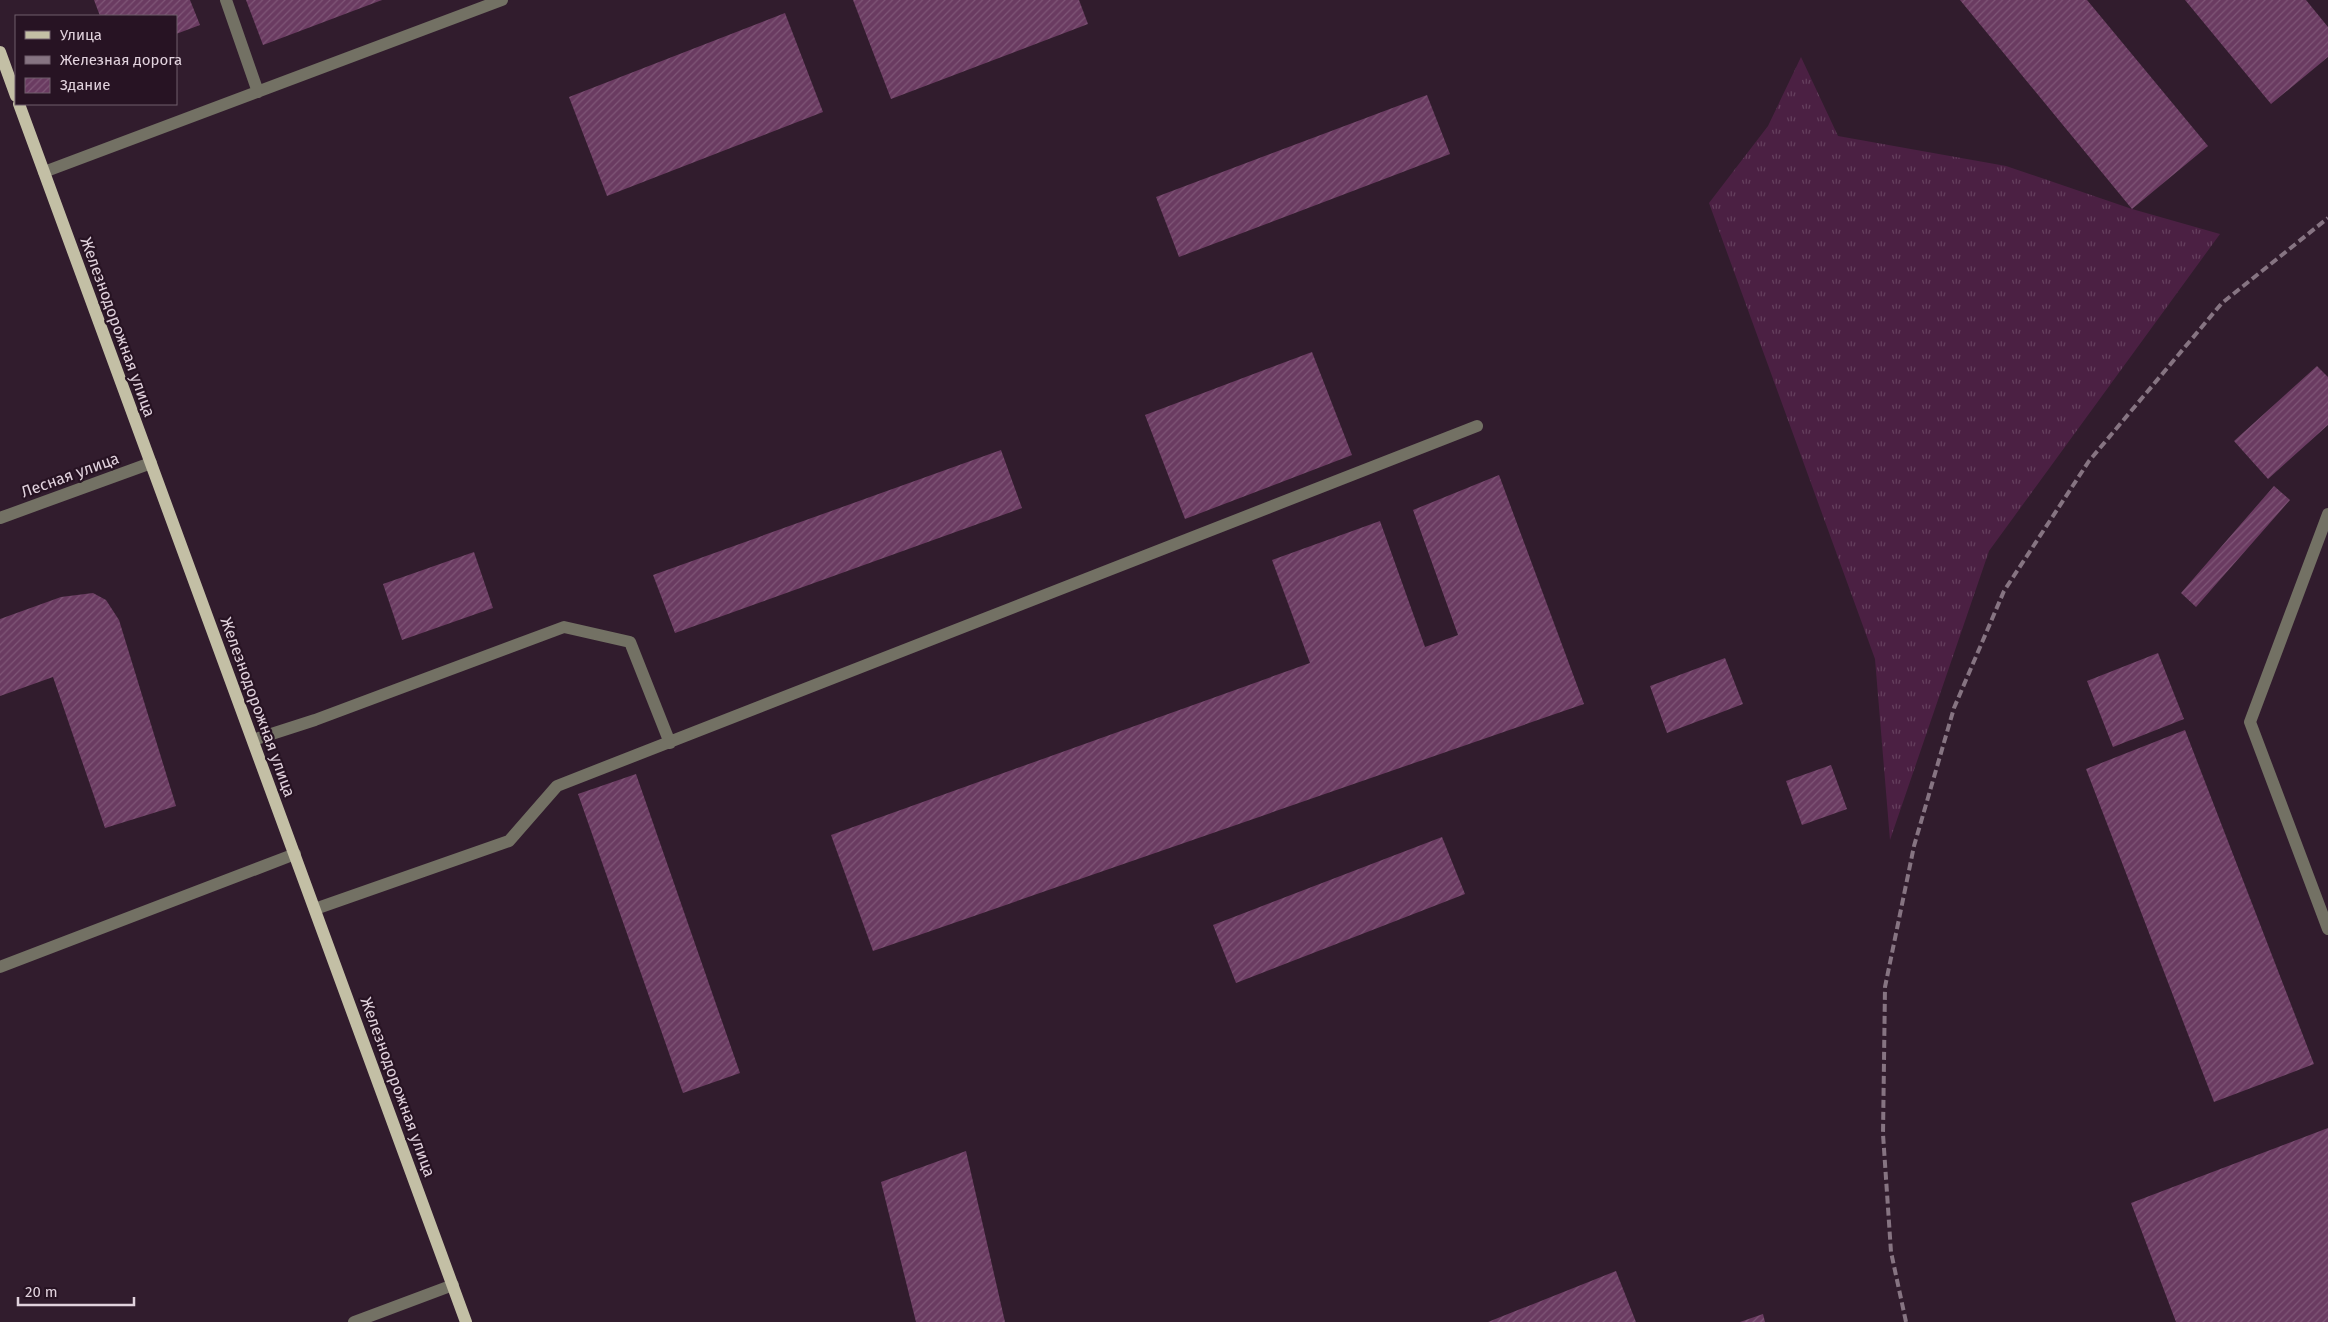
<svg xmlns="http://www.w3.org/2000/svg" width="2328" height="1322" font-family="'Fira Sans',sans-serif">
  <defs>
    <pattern id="grass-tufts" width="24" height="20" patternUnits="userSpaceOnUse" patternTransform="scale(1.25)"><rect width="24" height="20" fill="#4b2043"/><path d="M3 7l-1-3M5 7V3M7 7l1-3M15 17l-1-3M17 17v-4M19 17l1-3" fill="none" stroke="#65405e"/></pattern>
    <pattern id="building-hatch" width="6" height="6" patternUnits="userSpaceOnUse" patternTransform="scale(1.25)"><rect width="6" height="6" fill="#6a3b61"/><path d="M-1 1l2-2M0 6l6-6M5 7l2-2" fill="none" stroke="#7f5677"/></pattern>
  </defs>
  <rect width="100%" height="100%" fill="#311c2d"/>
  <path fill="url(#grass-tufts)" d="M1801 57 1838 136 2006 166 2132 209 2220 234 1989 551 1890 840 1875 659 1709 203 1768 126Z"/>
  <path fill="url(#building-hatch)" d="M94 0H190L200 25 176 34V16H100Z
    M246 0H382L263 45Z
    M853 0H1079L1088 24 891 99Z
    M1960 0H2087L2208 146 2132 209Z
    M2185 0H2306L2328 27V57L2271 104Z
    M785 13 823 112 607 196 569 97Z
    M1427 95 1450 154 1179 257 1156 197Z
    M1312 352 1352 455 1185 519 1145 415Z
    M2317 366 2328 377V425L2268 479 2234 441Z
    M1001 450 1022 508 675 633 653 575Z
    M1499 475 1584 704 873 951 831 835 1310 663 1272 560 1380 521 1425 647 1458 635 1413 510Z
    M2274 486 2290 500 2196 607 2181 593Z
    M474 552 493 608 402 640 383 584Z
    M93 593 106 600 119 620 176 806 105 828 53 677 0 696V619L61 597Z
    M2158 653 2184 719 2113 747 2087 681Z
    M1725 658 1743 704 1667 733 1650 686Z
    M2185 730 2314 1064 2214 1102 2086 769Z
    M1831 765 1847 809 1802 825 1786 781Z
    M636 774 740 1073 683 1093 578 794Z
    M1442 837 1465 894 1236 983 1213 925Z
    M2328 1128V1322H2176L2131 1203Z
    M966 1151 1005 1322H916L881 1182Z
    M1616 1271 1636 1322H1488Z
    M1763 1314 1765 1322H1740Z"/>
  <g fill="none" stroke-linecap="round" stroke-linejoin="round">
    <path stroke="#737164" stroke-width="12" d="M226 0 258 92
      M44 172 502 0
      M2328 514 2250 722 2328 929
      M0 518 151 463
      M253 740 315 720 564 627 630 642 670 743
      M315 909 509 841 557 786 1477 426
      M0 967 295 854
      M354 1322 453 1285"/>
    <path stroke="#c3bfa5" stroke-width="12" d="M0 52 16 96
      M19 104 466 1322"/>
    <path stroke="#867482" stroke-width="4" stroke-dasharray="8 4" stroke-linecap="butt" d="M1906 1322 1891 1252 1883 1134 1885 987 1914 846 1954 708 2004 591 2089 461 2222 303 2328 218"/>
  </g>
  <g text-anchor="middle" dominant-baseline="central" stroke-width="4.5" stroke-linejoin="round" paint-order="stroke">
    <g font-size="16" fill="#e1d2dd" stroke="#271323">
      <text transform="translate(118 327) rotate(70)">Железнодорожная улица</text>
      <text transform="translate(70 475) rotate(-20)">Лесная улица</text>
      <text transform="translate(258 707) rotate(70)">Железнодорожная улица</text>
      <text transform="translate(398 1087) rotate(70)">Железнодорожная улица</text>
    </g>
  </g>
  <rect x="15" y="15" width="162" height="90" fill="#271323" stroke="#715f6d"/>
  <rect x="25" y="31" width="25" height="8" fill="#c3bfa5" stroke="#715f6d"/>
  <text x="60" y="40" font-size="15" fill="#e1d2dd">Улица</text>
  <rect x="25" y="56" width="25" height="8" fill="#867482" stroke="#715f6d"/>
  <text x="60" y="65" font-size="15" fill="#e1d2dd">Железная дорога</text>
  <rect x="25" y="78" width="25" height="15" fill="url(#building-hatch)" stroke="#715f6d"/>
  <text x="60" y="90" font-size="15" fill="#e1d2dd">Здание</text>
  <path d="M18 1297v8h116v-8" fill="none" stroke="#e1d2dd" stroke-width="2.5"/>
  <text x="25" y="1297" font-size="15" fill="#e1d2dd" stroke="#271323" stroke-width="4" paint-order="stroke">20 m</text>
</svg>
